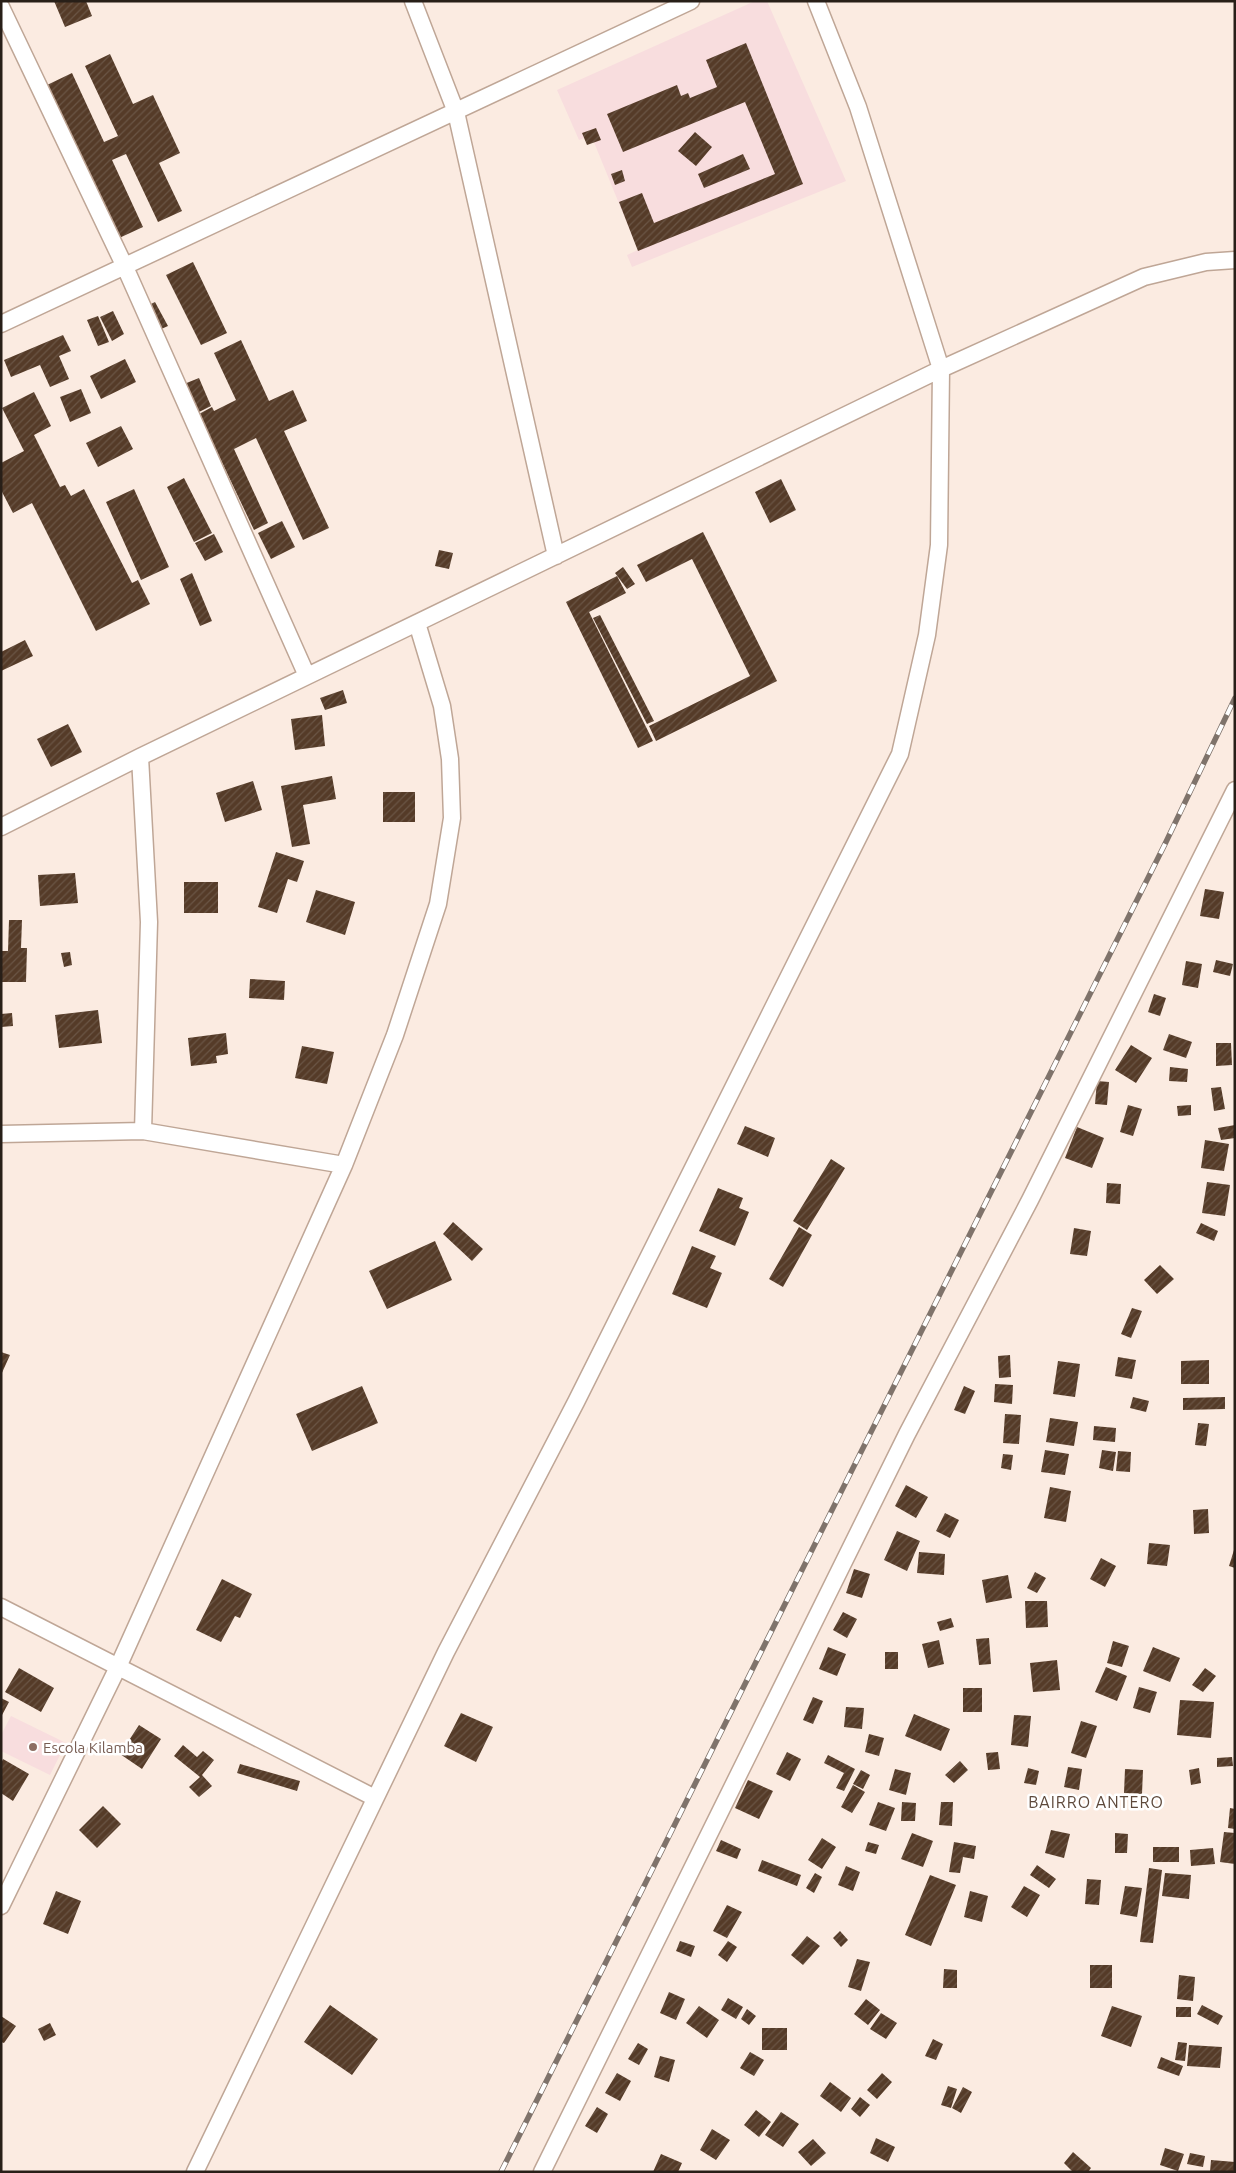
<svg xmlns="http://www.w3.org/2000/svg" width="1236" height="2173" font-family="Ubuntu,sans-serif">
  <defs>
    <pattern id="building-hatch" width="6" height="6" patternUnits="userSpaceOnUse" patternTransform="scale(1.25)"><rect width="6" height="6" fill="#553b28"/><path d="M-1 1l2-2M0 6l6-6M5 7l2-2" fill="none" stroke="#6a5545"/></pattern>
  </defs>
  <rect width="100%" height="100%" fill="#fbebe1"/>
  <path fill="#f8ddde" d="M755 1H767L846 181 632 267 627 255 638 250 591 135 579 140 557 90Z
    M11 1716 66 1743 50 1775 1 1751V1735Z"/>
  <path fill="url(#building-hatch)" d="M54 1H86L92 16 65 27Z
    M746 43 803 184 638 251 619 202 642 193 654 223 775 174 745 102 623 152 607 114 677 85 681 96 688 93 690 98 717 87 706 60Z
    M110 54 133 104 153 95 180 153 159 163 182 211 158 222 126 154 112 160 143 227 117 239 45 86 72 73 104 142 118 136 85 66Z
    M596 128 601 140 587 145 582 133Z
    M695 132 712 147 696 166 678 151Z
    M743 154 750 169 704 188 698 174Z
    M622 170 625 181 615 185 611 174Z
    M193 262 227 333 201 345 166 275Z
    M155 302 168 326 159 330 147 306Z
    M113 311 124 334 112 341 100 317Z
    M98 316 109 342 98 346 87 320Z
    M63 335 71 351 59 356 69 379 50 387 40 365 11 377 4 360Z
    M241 340 269 401 293 390 307 421 284 431 329 528 303 540 256 438 234 449 268 523 254 530 199 414 212 407 214 411 236 400 214 353Z
    M125 359 136 382 101 399 90 376Z
    M199 378 211 406 197 413 184 384Z
    M81 389 91 413 70 422 60 397Z
    M34 392 51 426 34 435 60 487 65 485 71 496 84 489 132 583 138 580 150 604 96 631 32 503 13 513 1 490V463L24 451 2 408Z
    M121 426 133 449 98 467 86 443Z
    M184 478 212 533 194 542 167 487Z
    M781 479 796 510 770 523 755 492Z
    M134 489 169 567 141 580 106 502Z
    M282 521 295 547 271 559 258 533Z
    M703 532 777 681 656 741 649 726 750 676 692 559 646 582 637 565Z
    M214 534 223 552 205 561 195 543Z
    M439 550 453 553 449 569 435 566Z
    M623 567 635 584 627 589 615 573Z
    M192 573 212 621 200 626 180 579Z
    M617 576 626 593 589 612 653 741 638 748 566 602Z
    M600 615 654 721 647 724 593 618Z
    M25 640 33 656 1 671V652Z
    M343 690 347 703 325 710 320 698Z
    M322 715 325 746 295 750 291 719Z
    M68 724 82 752 51 767 37 739Z
    M332 776 336 799 303 805 310 844 292 847 281 786Z
    M253 781 262 810 225 822 216 793Z
    M383 792H415V822H383Z
    M276 852 304 861 297 882 288 879 277 913 258 907Z
    M75 873 78 903 40 906 38 875Z
    M184 882H218V913H184Z
    M1205 889 1224 892 1219 919 1200 916Z
    M316 890 355 902 345 935 306 922Z
    M9 920H22L21 948H27L26 982H2V951H8Z
    M70 952 72 965 64 967 61 953Z
    M1216 960 1233 964 1230 976 1213 972Z
    M1186 961 1202 964 1198 988 1182 985Z
    M250 979 285 981 284 1000 249 998Z
    M1154 994 1166 998 1160 1016 1148 1012Z
    M98 1010 102 1043 59 1048 55 1015Z
    M12 1013 13 1026 1 1027V1014Z
    M226 1033 228 1054 216 1056 217 1063 191 1066 188 1038Z
    M1169 1034 1192 1042 1186 1058 1163 1050Z
    M1216 1043H1231L1232 1065 1216 1066Z
    M1131 1045 1152 1058 1136 1083 1115 1070Z
    M302 1046 334 1052 327 1084 295 1078Z
    M1170 1067 1188 1069 1187 1082 1169 1081Z
    M1097 1081 1109 1082 1107 1105 1095 1104Z
    M1221 1087 1225 1109 1214 1111 1211 1088Z
    M1128 1105 1142 1109 1133 1136 1120 1132Z
    M1191 1105V1115L1178 1116 1177 1106Z
    M1235 1125V1138L1221 1140 1218 1128Z
    M745 1126 775 1138 768 1157 737 1144Z
    M1077 1127 1104 1138 1092 1168 1065 1158Z
    M1205 1140 1229 1144 1224 1171 1201 1168Z
    M831 1159 845 1168 807 1230 793 1221Z
    M1207 1182 1230 1185 1225 1216 1202 1213Z
    M1107 1183 1121 1184 1120 1204 1106 1203Z
    M718 1188 743 1198 739 1208 749 1212 735 1246 699 1231Z
    M453 1222 483 1249 472 1261 443 1234Z
    M1201 1223 1218 1231 1214 1241 1196 1233Z
    M799 1227 812 1235 783 1287 769 1279Z
    M1074 1228 1091 1231 1087 1256 1070 1254Z
    M435 1241 452 1280 387 1309 369 1271Z
    M692 1246 716 1256 710 1268 722 1273 707 1308 672 1294Z
    M1160 1265 1174 1279 1157 1294 1144 1280Z
    M1132 1308 1142 1311 1131 1338 1121 1334Z
    M1 1352 10 1355 1 1375Z
    M1010 1355 1011 1377 999 1378 998 1356Z
    M1118 1357 1136 1360 1132 1379 1115 1376Z
    M1209 1360V1384H1181V1361Z
    M1058 1361 1080 1364 1075 1397 1053 1394Z
    M995 1384 1013 1385 1012 1404 994 1402Z
    M362 1386 378 1423 312 1451 296 1414Z
    M964 1386 975 1391 965 1414 954 1410Z
    M1133 1397 1149 1401 1146 1412 1130 1408Z
    M1225 1397V1409L1183 1410V1398Z
    M1005 1414 1021 1415 1019 1444 1003 1443Z
    M1050 1418 1078 1422 1074 1446 1046 1442Z
    M1198 1423 1209 1424 1206 1446 1195 1445Z
    M1094 1426 1116 1428 1115 1442 1093 1440Z
    M1045 1450 1069 1454 1065 1475 1041 1472Z
    M1102 1450 1116 1452 1113 1471 1099 1468Z
    M1118 1451 1131 1452 1130 1472 1116 1471Z
    M1003 1454 1013 1455 1011 1470 1001 1468Z
    M906 1485 928 1497 916 1518 895 1506Z
    M1050 1487 1071 1491 1066 1522 1044 1518Z
    M1208 1509 1209 1533 1194 1534 1193 1510Z
    M945 1513 959 1520 950 1538 936 1531Z
    M897 1531 920 1541 907 1571 884 1560Z
    M1149 1543 1170 1545 1167 1566 1147 1564Z
    M1234 1550H1235V1568L1229 1566Z
    M919 1552 945 1554 944 1575 917 1573Z
    M1101 1558 1116 1566 1105 1587 1090 1579Z
    M854 1569 870 1574 862 1598 846 1593Z
    M1035 1572 1046 1578 1037 1593 1027 1588Z
    M1008 1575 1012 1598 986 1603 982 1580Z
    M222 1579 252 1594 240 1618 235 1616 221 1642 196 1630Z
    M1025 1601H1047L1048 1627 1026 1628Z
    M843 1612 857 1619 847 1638 833 1630Z
    M951 1618 954 1627 940 1631 937 1622Z
    M989 1638 991 1664 979 1665 976 1639Z
    M939 1640 944 1664 928 1668 922 1644Z
    M1113 1641 1129 1646 1122 1667 1107 1663Z
    M828 1647 846 1654 837 1676 819 1669Z
    M1153 1647 1180 1658 1170 1682 1143 1671Z
    M885 1652H898V1669H885Z
    M1057 1660 1060 1690 1033 1692 1030 1663Z
    M1106 1667 1127 1676 1117 1701 1095 1692Z
    M19 1668 54 1688 41 1712 5 1692Z
    M1205 1668 1216 1676 1203 1692 1192 1685Z
    M1139 1687 1157 1692 1150 1713 1133 1708Z
    M963 1688H982V1712H963Z
    M813 1697 823 1701 813 1724 803 1720Z
    M1 1698 9 1702 1 1717Z
    M1180 1700 1214 1702 1211 1738 1177 1735Z
    M846 1707 864 1708 862 1729 844 1727Z
    M461 1713 493 1727 476 1762 444 1746Z
    M914 1714 950 1729 941 1751 905 1736Z
    M1014 1715 1031 1716 1028 1747 1011 1745Z
    M1081 1721 1097 1726 1086 1758 1071 1753Z
    M139 1725 161 1739 142 1769 120 1754Z
    M869 1734 884 1738 879 1756 865 1752Z
    M183 1745 197 1757 203 1751 214 1760 202 1775 212 1786 199 1797 189 1787 200 1777 174 1756Z
    M787 1752 801 1759 790 1781 776 1774Z
    M998 1752 1000 1769 988 1770 986 1753Z
    M828 1755 855 1769 844 1791 836 1788 844 1773 824 1763Z
    M1232 1757 1233 1766 1217 1767V1758Z
    M3 1759 29 1774 13 1801 1 1793V1763Z
    M960 1761 968 1770 954 1783 945 1775Z
    M240 1764 300 1781 297 1791 237 1773Z
    M1068 1767 1082 1769 1079 1790 1064 1787Z
    M1028 1768 1039 1771 1036 1785 1024 1783Z
    M1199 1768 1201 1783 1191 1785 1189 1770Z
    M895 1769 911 1773 906 1795 889 1790Z
    M1125 1769 1143 1770 1142 1794 1124 1793Z
    M861 1770 870 1775 863 1789 853 1784Z
    M748 1780 773 1791 759 1819 735 1808Z
    M853 1785 865 1792 852 1813 841 1807Z
    M878 1802 895 1808 886 1831 869 1825Z
    M902 1802 916 1803 915 1821H901Z
    M941 1802H953L952 1826 939 1825Z
    M103 1806 121 1824 97 1848 79 1830Z
    M1230 1808 1235 1809V1829L1228 1828Z
    M1051 1830 1070 1834 1064 1858 1045 1853Z
    M1224 1832 1235 1833V1864L1220 1862Z
    M912 1833 933 1841 923 1867 901 1859Z
    M1115 1833 1128 1834 1127 1853H1115Z
    M822 1838 836 1847 822 1869 808 1860Z
    M721 1840 741 1849 737 1859 716 1851Z
    M868 1842 879 1845 876 1854 865 1851Z
    M954 1842 976 1846 974 1859 963 1857 960 1873 949 1872Z
    M1153 1847H1179V1862H1153Z
    M1213 1848 1215 1864 1191 1866 1190 1850Z
    M762 1860 801 1875 797 1886 758 1871Z
    M1037 1865 1056 1879 1049 1888 1030 1875Z
    M846 1866 860 1872 853 1891 838 1885Z
    M1149 1868 1162 1870 1153 1943 1140 1942Z
    M815 1873 822 1877 814 1893 806 1888Z
    M1165 1873 1191 1875 1189 1899 1162 1896Z
    M930 1875 956 1885 931 1946 905 1935Z
    M1087 1879 1101 1880 1099 1905 1085 1904Z
    M1024 1886 1040 1895 1027 1917 1011 1907Z
    M1125 1886 1142 1888 1137 1917 1120 1914Z
    M56 1891 81 1901 68 1934 43 1924Z
    M970 1891 988 1896 982 1922 964 1917Z
    M727 1905 742 1912 727 1938 713 1931Z
    M840 1931 848 1940 841 1947 833 1938Z
    M807 1936 820 1946 803 1965 791 1955Z
    M680 1941 695 1946 691 1957 676 1951Z
    M728 1941 737 1947 727 1962 718 1955Z
    M857 1959 870 1962 861 1991 848 1987Z
    M1090 1965H1112V1988H1090Z
    M944 1969 957 1970V1988H943Z
    M1179 1975 1195 1977 1193 2001 1177 1999Z
    M669 1992 685 1999 676 2020 660 2013Z
    M728 1998 743 2007 736 2019 721 2010Z
    M866 1999 880 2010 868 2025 854 2014Z
    M330 2005 378 2039 352 2075 304 2042Z
    M1202 2005 1223 2016 1218 2025 1197 2014Z
    M699 2006 719 2020 707 2038 686 2023Z
    M1112 2006 1142 2016 1131 2047 1101 2036Z
    M1176 2007H1191V2017H1176Z
    M747 2009 756 2016 749 2025 741 2019Z
    M881 2013 897 2023 886 2039 870 2029Z
    M1 2016 16 2026 4 2043 1 2042Z
    M50 2023 56 2035 44 2041 38 2029Z
    M762 2028H787V2050H762Z
    M933 2039 943 2044 936 2060 925 2056Z
    M1178 2042 1187 2043 1185 2061 1175 2060Z
    M638 2043 648 2049 639 2065 628 2059Z
    M1189 2045 1222 2047 1220 2068 1187 2066Z
    M750 2052 764 2060 754 2076 740 2068Z
    M660 2056 675 2060 669 2082 654 2077Z
    M1161 2057 1183 2066 1179 2076 1157 2068Z
    M617 2073 631 2081 620 2101 605 2093Z
    M882 2073 892 2082 877 2099 867 2090Z
    M830 2082 851 2098 841 2112 820 2096Z
    M948 2086 957 2089 951 2108 941 2105Z
    M963 2087 972 2092 961 2113 952 2108Z
    M860 2097 870 2105 860 2117 851 2109Z
    M597 2107 608 2114 597 2133 585 2126Z
    M756 2110 771 2122 759 2137 744 2125Z
    M781 2112 799 2124 783 2147 765 2135Z
    M712 2129 730 2140 716 2160 700 2150Z
    M876 2138 895 2147 888 2162 870 2153Z
    M813 2139 826 2153 811 2166 798 2152Z
    M1165 2148 1184 2154 1178 2171 1160 2165Z
    M1073 2152 1091 2168 1088 2172H1073L1064 2163Z
    M1190 2153 1205 2156 1203 2167 1187 2164Z
    M661 2154 682 2163 678 2172H653Z
    M1211 2160 1235 2162 1234 2172H1210Z"/>
  <g fill="none" stroke-linecap="round" stroke-linejoin="round">
    <defs>
      <path id="minor" d="M413 1 456 112 556 556
        M1 7 125 267 307 676
        M1 324 691 1
        M140 757 149 922 143 1131
        M1 827 140 757 941 369 1144 277 1206 262 1235 260
        M1 1134 143 1131 344 1165
        M1 1607 375 1798
        M1 1906 118 1667 344 1165 395 1035 438 904 452 818 450 759 442 706 417 623
        M195 2172 446 1652 576 1402 900 754 927 635 939 545 941 369 858 107 816 1
        M542 2172 907 1434 1030 1200 1235 790"/>
    </defs>
    <use href="#minor" stroke="#bfa696" stroke-width="19"/>
    <use href="#minor" stroke="#fff" stroke-width="16"/>
    <defs>
      <path id="rail" d="M501 2172 1165 844 1235 698"/>
    </defs>
    <use href="#rail" stroke="#7f736b" stroke-width="5.5"/>
    <use href="#rail" stroke="#fff" stroke-width="4" stroke-dasharray="11" stroke-linecap="butt"/>
  </g>
  <circle fill="#8d6e63" stroke="#fff" stroke-width="2" cx="33" cy="1747" r="5"/>
  <g text-anchor="middle" dominant-baseline="central" stroke-width="5" stroke-linejoin="round" paint-order="stroke">
    <g font-size="15" fill="#785e54" stroke="#fff" text-anchor="start">
      <text x="43" y="1747">Escola Kilamba</text>
    </g>
    <g font-size="16" letter-spacing="1" fill="#5d483a" stroke="#fff">
      <text x="1096" y="1802">BAIRRO ANTERO</text>
    </g>
  </g>
  <rect width="1236" height="2173" fill="none" stroke="#281f18" stroke-width="5"/>
</svg>
